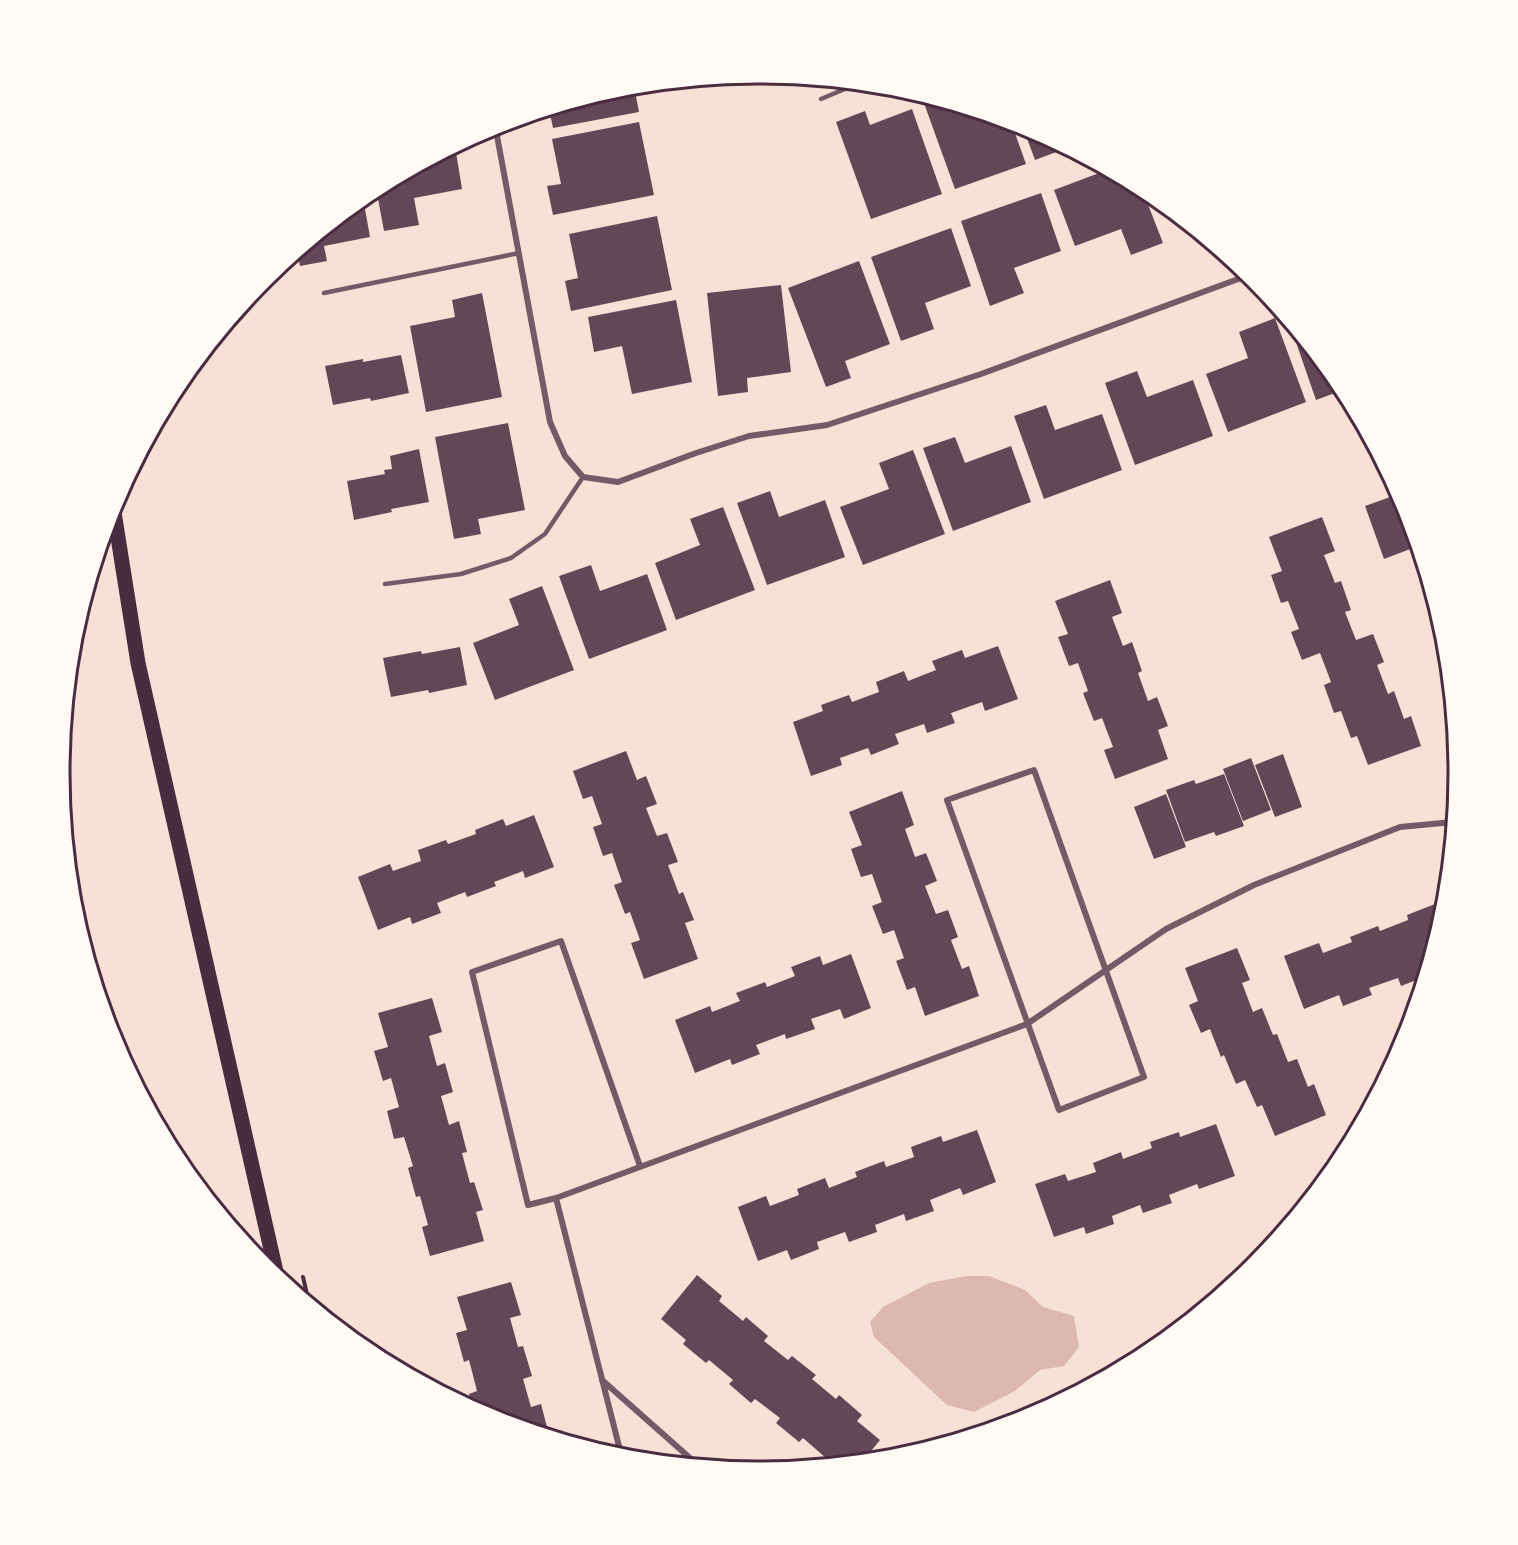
<svg xmlns="http://www.w3.org/2000/svg" width="1518" height="1545" font-family="'Nunito Sans',sans-serif">
  <rect width="100%" height="100%" fill="#f7e1d7"/>
  <path fill="#dcb8b0" d="M966 1276H989L1025 1290 1043 1307 1074 1316 1079 1347 1064 1366 1040 1370 1015 1391 974 1412 947 1405 874 1337 870 1322 883 1307 929 1283Z"/>
  <path fill="#644757" d="M634 86 639 112 553 128 549 109 623 87Z
    M940 101 1011 122 1026 164 955 189 925 106Z
    M912 109 942 194 871 219 836 122 865 111 870 125Z
    M639 122 654 195 553 215 547 186 561 184 552 139Z
    M1022 125 1027 127 1067 148 1035 160Z
    M455 146 462 189 414 198 419 225 384 231 376 188Z
    M1107 170 1142 189 1163 243 1131 255 1121 229 1075 246 1054 190Z
    M1041 193 1061 251 1014 268 1024 293 990 306 961 221Z
    M363 198 370 237 324 246 327 261 300 266 297 251Z
    M657 216 672 290 571 311 565 281 578 278 569 234Z
    M951 228 971 286 925 303 934 329 901 341 871 257Z
    M859 261 890 344 845 361 851 378 826 387 788 288Z
    M781 285 791 372 747 378 748 392 718 396 707 293Z
    M482 293 502 397 426 412 410 326 455 317 452 300Z
    M676 300 692 382 632 394 622 346 594 352 588 317Z
    M1275 318 1306 402 1228 432 1206 374 1248 358 1239 332Z
    M1289 322 1340 384 1343 390 1316 400Z
    M401 355 409 393 371 401 370 398 333 405 325 366 363 359V362Z
    M1137 371 1147 397 1193 380 1213 436 1135 465 1105 383Z
    M1046 405 1055 430 1102 414 1122 470 1044 499 1014 416Z
    M508 423 525 510 478 519 481 534 454 539 435 437Z
    M955 437 965 463 1011 446 1031 502 953 531 923 448Z
    M419 449 429 502 391 509 392 512 354 520 347 481 385 474 384 470 392 469 390 456Z
    M913 450 945 534 863 565 840 507 889 489 879 463Z
    M770 491 779 517 825 500 845 557 767 585 737 503Z
    M1393 496 1395 502 1402 500 1405 505 1419 553 1415 554 1413 548 1384 559 1365 506Z
    M723 507 755 590 676 620 655 563 700 545 690 519Z
    M1322 517 1335 551 1324 555 1335 583 1341 581 1351 610 1345 612 1356 640 1373 634 1384 662 1377 665 1388 694 1394 691 1404 719 1411 716 1421 746 1368 765 1357 736 1351 738 1341 711 1334 713 1324 685 1331 682 1320 653 1302 660 1291 632 1299 629 1288 601 1281 603 1271 575 1282 571 1269 537Z
    M591 565 600 591 647 574 667 630 589 659 559 576Z
    M1110 580 1122 613 1112 617 1123 646 1132 642 1142 671 1138 673 1148 701 1157 697 1168 726 1158 730 1168 759 1115 779 1104 750 1113 747 1102 718 1094 721 1083 693 1088 691 1078 663 1069 666 1058 637 1068 634 1055 601Z
    M542 586 574 670 495 700 473 643 519 625 509 599Z
    M998 646 1018 699 985 711 982 702 951 713 955 723 927 733 924 724 895 734 899 744 871 755 868 748 840 758 842 765 811 776 793 722 823 711 821 705 849 695 852 702 879 692 876 682 904 671 908 681 936 670 932 661 962 650 965 658Z
    M460 647 467 685 429 693 428 690 391 697 383 658 421 651 422 654Z
    M626 751 637 780 646 776 657 804 646 808 657 836 667 833 678 862 668 865 679 894 683 892 694 920 685 923 698 959 644 979 631 943 640 940 630 912 625 914 614 885 622 882 612 853 603 856 593 827 602 824 592 796 583 799 573 771Z
    M1283 754 1302 807 1275 817 1255 765Z
    M1251 758 1271 810 1243 821 1223 769Z
    M1224 774 1244 826 1216 836 1214 832 1185 842 1166 790 1194 780 1196 784Z
    M902 791 914 825 905 829 915 857 926 853 937 881 925 886 936 914 948 910 958 937 951 940 962 969 969 966 979 996 925 1016 915 987 907 990 896 961 904 958 894 930 883 934 872 906 882 902 872 874 861 877 851 849 862 845 849 812Z
    M1166 794 1186 847 1154 859 1134 807Z
    M534 815 554 867 525 878 523 871 494 882 496 886 467 897 465 892 437 903 441 913 412 924 410 917 378 930 358 877 390 864 393 871 421 861 418 850 446 840 448 844 476 834 475 830 503 819 506 826Z
    M1435 904 1438 911 1444 909 1424 977 1401 986 1398 978 1369 988 1372 995 1343 1006 1339 995 1304 1009 1284 956 1319 943 1323 953 1352 942 1350 937 1378 926 1380 931 1408 920 1407 915Z
    M1237 948 1250 980 1242 983 1253 1012 1262 1008 1273 1035 1277 1034 1288 1062 1297 1059 1308 1087 1314 1084 1326 1115 1275 1136 1262 1105 1257 1107 1245 1080 1236 1084 1224 1055 1221 1057 1210 1029 1201 1033 1189 1005 1198 1001 1185 968Z
    M851 954 871 1008 844 1019 840 1009 811 1019 815 1029 786 1039 785 1034 756 1045 760 1054 732 1065 730 1059 695 1073 675 1020 710 1006 712 1012 740 1001 736 993 765 982 767 987 795 976 791 967 820 956 823 965Z
    M432 998 442 1032 429 1036 437 1066 445 1063 453 1092 441 1096 449 1125 459 1121 467 1152 462 1153 470 1183 474 1182 483 1210 476 1212 484 1241 430 1256 422 1227 428 1225 420 1196 416 1197 408 1168 413 1166 404 1137 394 1139 387 1111 399 1107 391 1078 383 1081 374 1051 388 1047 378 1013Z
    M1216 1124 1235 1176 1199 1189 1197 1184 1169 1195 1172 1203 1143 1213 1140 1205 1112 1216 1114 1224 1086 1234 1084 1227 1054 1237 1035 1184 1065 1174 1068 1181 1096 1172 1093 1163 1121 1152 1123 1159 1152 1148 1150 1142 1179 1132 1180 1137Z
    M977 1130 996 1182 963 1195 960 1188 930 1200 934 1211 906 1221 904 1214 875 1225 877 1232 849 1242 845 1232 817 1242 819 1249 791 1260 787 1250 758 1261 738 1207 766 1196 770 1206 799 1195 797 1189 825 1178 829 1188 857 1177 855 1172 884 1161 886 1167 914 1157 911 1147 941 1136 943 1142Z
    M697 1275 722 1296 719 1301 743 1321 746 1317 768 1336 764 1341 788 1360 792 1356 816 1375 812 1379 836 1399 839 1395 862 1415 857 1421 880 1440 863 1461 823 1465 822 1464 826 1458 803 1438 799 1442 776 1423 780 1418 755 1399 751 1403 729 1384 733 1380 709 1360 706 1363 683 1344 686 1340 661 1319Z
    M511 1282 521 1315 510 1318 518 1347 523 1346 532 1376 523 1379 531 1407 541 1404 549 1435H547L491 1418 473 1408 469 1394 477 1391 469 1360 464 1362 456 1333 467 1330 457 1297Z"/>
  <g fill="none" stroke-linecap="round" stroke-linejoin="round">
    <path stroke="#4a2c40" stroke-width="4" d="M127 480 128 488
      M303 1277 309 1303"/>
    <path stroke="#755966" stroke-width="4.5" d="M821 99 859 83
      M324 293 519 253
      M385 584 461 574 511 558 545 534 583 477"/>
    <path stroke="#755966" stroke-width="6" d="M495 125 550 422 565 456 583 477 618 482 696 453 749 436 827 425 981 374 1249 275
      M1034 770 1144 1077 1059 1110 947 800Z
      M556 1198 1027 1024 1166 929 1254 885 1400 827 1453 822
      M602 1380 699 1466
      M622 1458 556 1198 528 1205 472 972 561 941 640 1166"/>
    <path stroke="#4a2c40" stroke-width="15" d="M113 506 138 663 277 1276"/>
  </g>
  <path d="M0 0H1518V1545H0ZM758 84H760A688 688 0 0 1 1448 772V773A688 688 0 0 1 760 1461H758A688 688 0 0 1 70 773V772A688 688 0 0 1 758 84Z" fill="#fffaf5" fill-rule="evenodd"/>
  <path fill="none" stroke="#4a2c40" stroke-width="3" d="M758 84H760A688 688 0 0 1 1448 772V773A688 688 0 0 1 760 1461H758A688 688 0 0 1 70 773V772A688 688 0 0 1 758 84Z"/>
</svg>
